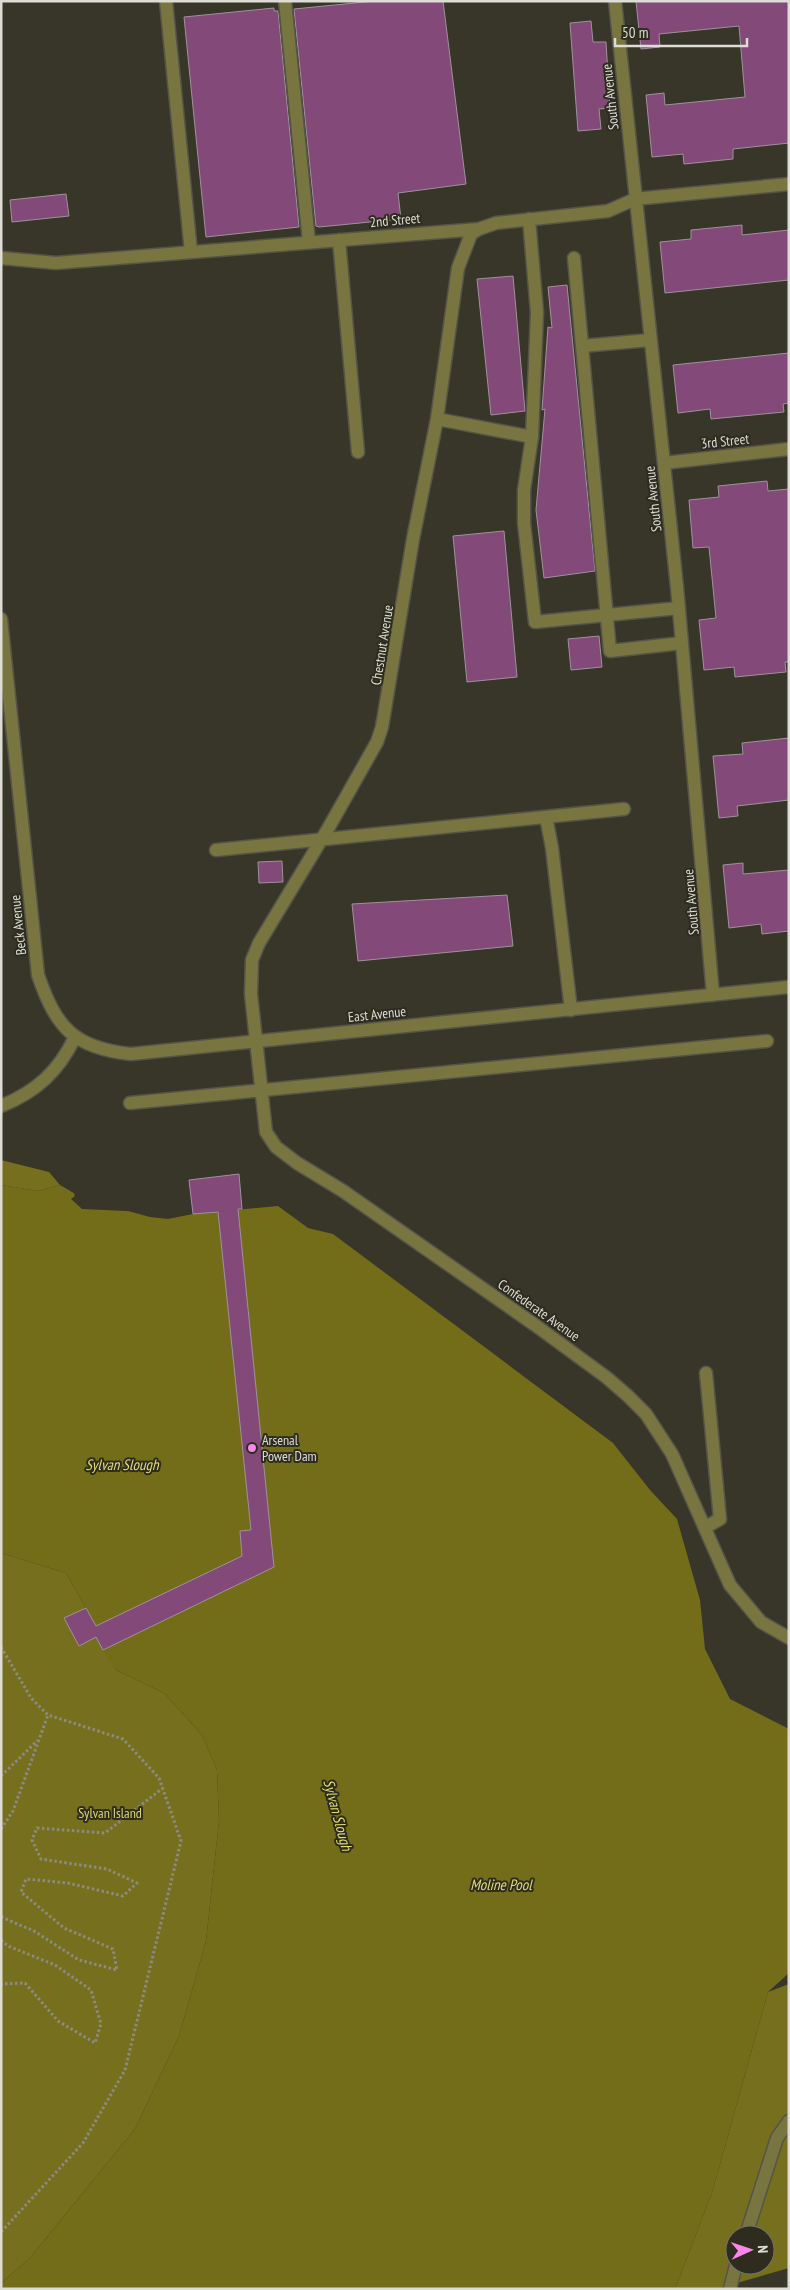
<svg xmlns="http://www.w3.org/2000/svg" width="790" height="2290" font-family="'PT Sans Narrow',sans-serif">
  <rect width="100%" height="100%" fill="#373629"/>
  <path fill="#766f1d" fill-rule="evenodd" d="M1 1160 49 1172 60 1185 38 1191 1 1185Z
    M1 1553 66 1573 96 1626 116 1670 164 1693 202 1735 217 1770 219 1821 206 1941 179 2036 135 2129 29 2259 1 2283Z
    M789 1984V2268L723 2287 722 2289H675L712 2193 768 1992ZM735 2235H765V2265H735Z"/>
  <path fill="#736d19" d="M1 1185 38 1191 60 1185 74 1193 82 1209 193 1214 278 1206 308 1228 333 1234 613 1443 650 1490 677 1519 700 1600 705 1649 730 1699 789 1729V1973L768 1992 712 2193 675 2289H1V2283L29 2259 135 2129 179 2036 206 1941 219 1821 217 1770 202 1735 164 1693 116 1670 103 1650 96 1626 66 1573 1 1553Z"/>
  <path fill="#373629" d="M58 1183 76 1191 83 1207 82 1209 71 1199 75 1196 74 1193Z
    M126 1209 193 1212V1214L168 1219 150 1217 128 1211Z"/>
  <path fill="#824979" stroke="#9f929c" d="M375 1H443L466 184 398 193 401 219 319 227 316 226 294 9Z
    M636 1H789V143L733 149V159L684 164 683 154 652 157 646 95 664 93 665 105 745 97 739 26 659 34 660 47 641 49Z
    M274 8V11H278L299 227 206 237 184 17Z
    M591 21 593 42H606L610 108 599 109 601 129 578 131 570 23Z
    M66 194 69 216 12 222 10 200Z
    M742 225V235L789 230V280L665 293 660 242 691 239V230Z
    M513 276 525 411 491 415 477 279Z
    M567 285 595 571 544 578 536 510 545 409 542 410 548 327 552 328 548 287Z
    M789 353V403L783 404 784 412 711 419 710 409 678 413 673 365Z
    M767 481 768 491 789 489V662H785L786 672 735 677 734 667 704 670 699 620 716 618 709 547 693 548 689 500 719 497 718 486Z
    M504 531 517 677 467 682 453 536Z
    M599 636 602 667 571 670 568 639Z
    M789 738V800L737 806 738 816 719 818 713 756 743 754 742 743Z
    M282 861 283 882 259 883 258 862Z
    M743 863V874L789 870V931L762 934 761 924 729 928 723 865Z
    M507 895 513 946 358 961 352 904Z
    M239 1174 242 1209H238L274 1567 103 1650 96 1637 79 1646 64 1618 86 1608 96 1626 242 1556 240 1531 251 1530 218 1212 193 1214 189 1180Z"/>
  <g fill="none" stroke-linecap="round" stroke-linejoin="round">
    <defs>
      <path id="minor" d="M166 1 191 252
        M285 1 309 242
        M615 1 677 587 713 995
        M529 219 537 312 532 437 524 490V523L535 622 679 608
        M479 229 471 234 458 268 437 419 413 539 382 727 377 742 329 827 259 943 252 960 251 994 266 1132 276 1147 297 1163 343 1191 535 1325 606 1377 628 1396 646 1414 672 1454 730 1585 761 1622 789 1638
        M339 240 358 452
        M1 258 56 263 479 229 496 223 608 211 635 199 789 184
        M574 258 610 651 682 643
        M582 346 650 340
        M437 419 532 437
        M664 463 789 449
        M1 619 38 975C56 1027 73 1048 131 1054L789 987
        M546 817 552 848 571 1010
        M216 850 624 809
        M130 1103 767 1041
        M1 1106C36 1092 59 1071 75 1037
        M706 1527 720 1519 706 1373
        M746 2235 777 2138 789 2121
        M730 2289 736 2265"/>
    </defs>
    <use href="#minor" stroke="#555448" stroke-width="15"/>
    <path stroke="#8c8b81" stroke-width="3" stroke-dasharray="2.5 2.5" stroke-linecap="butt" d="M1 1647 31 1698 48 1715 123 1739 159 1778 181 1841 125 2070 83 2143 1 2232
      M1 1776 38 1740
      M1 1829 13 1811 48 1715
      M1 1917 34 1931 79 1960 117 1970 113 1949 64 1928 21 1892 26 1879 68 1883 123 1896 137 1883 107 1869 41 1859 32 1840 37 1828 105 1833 163 1788
      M1 1940 8 1946 55 1965 91 1990 101 2024 95 2043 58 2021 25 1983 1 1984"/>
    <use href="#minor" stroke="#787541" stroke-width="12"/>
  </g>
  <circle fill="#f987e8" stroke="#2d2c1f" stroke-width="2" cx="252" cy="1448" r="5"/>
  <g text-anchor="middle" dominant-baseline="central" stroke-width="4" stroke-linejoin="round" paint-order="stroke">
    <g font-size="14" fill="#ddddd5" stroke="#2d2c1f">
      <text transform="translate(610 97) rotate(-96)">South Avenue</text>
      <text transform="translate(395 220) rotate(-5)">2nd Street</text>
      <text transform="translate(725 441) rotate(-6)">3rd Street</text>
      <text transform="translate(653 499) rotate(-96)">South Avenue</text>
      <text transform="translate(382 645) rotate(-81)">Chestnut Avenue</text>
      <text transform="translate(691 902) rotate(-95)">South Avenue</text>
      <text transform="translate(18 925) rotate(-96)">Beck Avenue</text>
      <text transform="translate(377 1014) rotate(-6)">East Avenue</text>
      <text transform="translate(539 1310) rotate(35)">Confederate Avenue</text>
    </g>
    <g font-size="14" fill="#ddddd5" stroke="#2d2c1f" text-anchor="start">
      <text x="262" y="1440">Arsenal<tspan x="262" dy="16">Power Dam</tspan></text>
    </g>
    <g font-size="14" fill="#dcd468" stroke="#2d2c1f">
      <text x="110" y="1813">Sylvan Island</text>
    </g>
    <g font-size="15" font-style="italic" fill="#e4dc6f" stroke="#2d2c1f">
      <text x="122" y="1464">Sylvan Slough</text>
      <text transform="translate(338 1815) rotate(75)">Sylvan Slough</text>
      <text x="501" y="1884">Moline Pool</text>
    </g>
  </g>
  <rect width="790" height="2290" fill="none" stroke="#ddddd5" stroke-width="5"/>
  <g transform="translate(750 2250) rotate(87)"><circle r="24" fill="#2d2c1f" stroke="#737368"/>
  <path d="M0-4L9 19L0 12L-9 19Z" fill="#f987e8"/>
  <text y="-8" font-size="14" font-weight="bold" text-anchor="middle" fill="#ddddd5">N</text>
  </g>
  <path d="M615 38v8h132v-8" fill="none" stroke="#ddddd5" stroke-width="2.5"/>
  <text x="622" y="38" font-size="15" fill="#ddddd5" stroke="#2d2c1f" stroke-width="4" paint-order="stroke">50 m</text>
</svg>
